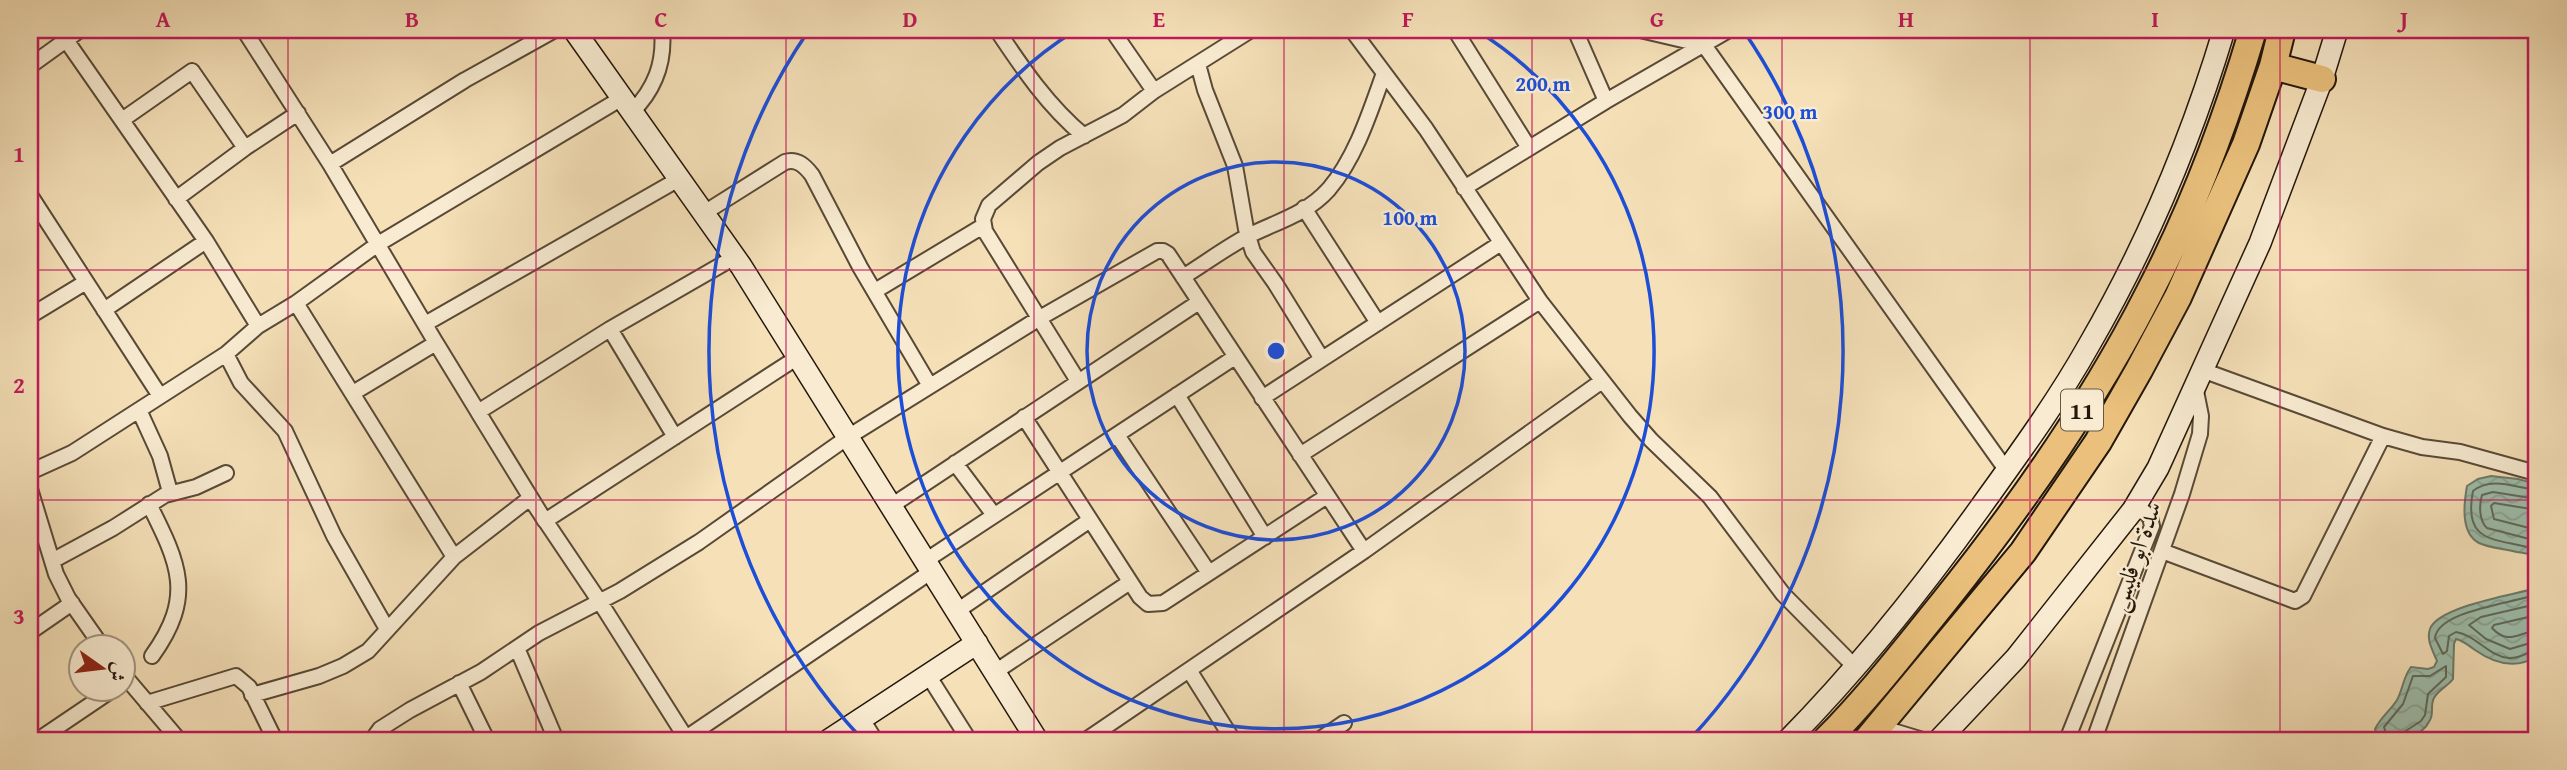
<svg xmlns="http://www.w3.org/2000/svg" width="2567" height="770" font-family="'Gentium Book Plus',Amiri,serif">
  <defs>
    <pattern id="water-waves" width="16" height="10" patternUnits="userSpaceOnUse" patternTransform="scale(1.75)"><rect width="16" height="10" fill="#9dbdab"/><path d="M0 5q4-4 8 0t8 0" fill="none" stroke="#87a292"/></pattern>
  </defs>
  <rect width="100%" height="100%" fill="#f5e0b8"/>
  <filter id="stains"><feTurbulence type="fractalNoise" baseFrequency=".00286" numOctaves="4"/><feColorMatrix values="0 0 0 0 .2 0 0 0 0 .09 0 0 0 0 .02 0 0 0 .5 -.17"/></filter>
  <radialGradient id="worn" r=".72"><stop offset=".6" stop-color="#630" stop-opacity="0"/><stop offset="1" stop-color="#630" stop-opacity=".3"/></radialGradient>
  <path fill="url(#water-waves)" stroke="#6d7b6b" stroke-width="2" d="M2491 476 2518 479 2537 484V560C2532 554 2525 553 2517 552 2506 549 2489 548 2479 543 2460 533 2464 503 2467 486L2478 479Z
    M2537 583V656C2516 670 2495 664 2475 650 2469 646 2464 641 2456 639L2454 644 2453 679C2448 686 2438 690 2434 698 2430 705 2434 713 2430 720 2421 739 2394 744 2377 735L2375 729C2381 717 2390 711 2397 700 2403 689 2403 677 2411 667L2428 669 2434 667 2437 661C2433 651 2426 640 2430 629 2438 607 2511 595 2533 589Z"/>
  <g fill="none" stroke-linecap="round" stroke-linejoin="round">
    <path stroke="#606a5b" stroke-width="2" d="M2537 490C2516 488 2492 476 2473 491 2462 547 2499 537 2537 550
      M2537 499 2493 492 2482 495C2479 505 2479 521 2487 528L2537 541
      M2537 510 2494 503 2491 506 2494 519 2537 530
      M2537 594C2516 603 2438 610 2435 638L2443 654 2447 651 2449 636 2456 632C2476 635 2488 656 2509 658 2519 659 2528 652 2537 650
      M2537 604 2481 617 2469 625 2486 639 2510 649 2537 641
      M2537 615 2494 625 2492 628C2509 646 2518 632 2537 631
      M2388 740 2384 727 2403 704 2413 676H2430L2446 666V677L2428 694 2425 715 2421 721 2404 732 2402 740"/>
    <defs>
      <path id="street" d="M244 30 330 164 436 343 353 393
        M997 30C1023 69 1048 106 1084 136
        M1112 30 1154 91
        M1352 30 1426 129 1540 301 1630 416 1651 440 1710 497 1783 594 1856 668
        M1455 30 1529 148
        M1575 30 1606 101
        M1640 30 1704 45 2007 471
        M66 40 206 241 258 326
        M1198 64 1205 90 1235 166 1246 229 1253 252 1275 283 1322 359
        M30 66 80 30
        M632 112C655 89 665 63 662 30
        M122 120 192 71 245 148
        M330 164 465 80 555 30
        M1464 188 1606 101 1729 30
        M30 195 160 396
        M176 199 245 148 298 113
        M1304 208 1378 323
        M704 213 785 162C797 158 805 166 812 175L860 267 930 386
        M735 257 610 329 478 412 545 521 798 357
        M1183 277C1204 264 1224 249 1246 237 1275 222 1306 215 1329 189 1356 157 1370 112 1384 73
        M875 291 983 226
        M104 310 206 241
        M30 316 86 282
        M425 324 679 179
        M610 329 675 437
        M436 343 483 420
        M226 354 241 383 285 431 334 536 387 629
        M2202 370 2383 436 2422 447 2460 452 2536 473
        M1078 381 985 231 983 219 989 205 1038 163 1060 148 1123 115 1154 91 1251 30
        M1177 395 1265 537
        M1262 398 1501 243
        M139 410 160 456 170 492
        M1024 417 1140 597 1148 604 1163 603 1327 496
        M1117 435 1209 573
        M1300 455 1540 301
        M955 463 994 515
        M30 472 72 453 226 354 258 326 296 303 378 244 622 98
        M30 489 56 574 68 598 103 648
        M149 504C179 564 195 596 152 656
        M891 506 1199 302
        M2162 551 2295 601 2303 596 2383 436
        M454 557 530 498 600 602 686 738
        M52 561 113 528 165 495 196 487 226 473
        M925 561 1235 357
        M957 611 1090 520
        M30 632 72 603
        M517 648 556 740
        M1189 670 1233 740
        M995 672 1130 582
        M122 673 179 740
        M928 675 969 740
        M459 683 487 740
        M252 695 319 676 343 666 368 651 454 557 296 303
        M147 703 236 676 249 687 275 740
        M862 719 875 740
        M1880 727 1923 740
        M38 740 112 690
        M372 740 380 729 410 710 481 672 539 633 620 591 699 542 848 437 1038 319 1157 251H1163L1168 254 1364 551
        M683 740 932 571
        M1086 740 1364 551 1602 381
        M1319 740 1344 723
        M2067 740 2152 526 2150 517 2144 512 2133 510
        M2094 740 2182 494 2200 434 2201 416 2195 386"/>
      <path id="secondary" d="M574 30 741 266 1037 740
        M829 740 977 643
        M1788 740C1859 668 1921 590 1980 508 2018 455 2057 402 2089 345 2147 245 2191 140 2224 30
        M1939 740 2016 658 2133 510 2158 468 2260 243 2322 79 2337 30"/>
      <path id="highway" d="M2273 66 2322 79
        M1826 740C1868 698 1905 650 1943 603 2020 507 2092 405 2148 295 2192 211 2226 121 2253 30
        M1867 740 2023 552 2098 442 2139 370 2178 297 2246 144 2273 66 2282 30"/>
    </defs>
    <use href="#street" stroke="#584936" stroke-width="18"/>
    <use href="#secondary" stroke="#24170b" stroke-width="24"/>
    <use href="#highway" stroke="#24170b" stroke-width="30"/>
    <use href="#street" stroke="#f8ebd1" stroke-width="14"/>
    <use href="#secondary" stroke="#f8ebd1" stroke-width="21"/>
    <use href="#highway" stroke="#eac07c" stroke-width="26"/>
  </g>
  <path fill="none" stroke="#c2185b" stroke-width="2" stroke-opacity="0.55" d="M288 30V740M536 30V740M786 30V740M1034 30V740M1284 30V740M1532 30V740M1782 30V740M2030 30V740M2280 30V740M30 270H2537M30 500H2537"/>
  <g fill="none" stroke="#1d4ed8" stroke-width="3.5">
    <circle cx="1276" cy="351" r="189"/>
    <path d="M1476 30A378 378 0 1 1 1076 30"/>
    <path d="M861 738A567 567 0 0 1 809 30M1743 30A567 567 0 0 1 1691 738"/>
  </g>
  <g text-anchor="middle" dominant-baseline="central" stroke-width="5" stroke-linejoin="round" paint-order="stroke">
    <rect fill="#f8ebd1" stroke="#645746" stroke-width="2" x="2061" y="389.5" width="42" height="41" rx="5"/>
    <g font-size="24" font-weight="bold" fill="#24170b">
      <text x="2082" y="410">11</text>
    </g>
    <g font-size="26" fill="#24170b" stroke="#f8ebd1">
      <text transform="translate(2134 556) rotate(-71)">سدة ابو فليس</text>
    </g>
  </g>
  <circle cx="1276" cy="351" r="10" fill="#1d4ed8" stroke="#f8ebd1" stroke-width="3.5"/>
  <g font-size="21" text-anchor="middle" font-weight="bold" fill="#1d4ed8" stroke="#f8ebd1" stroke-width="5" stroke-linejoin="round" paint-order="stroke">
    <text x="1543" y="91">200 m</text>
    <text x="1790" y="119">300 m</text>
    <text x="1410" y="225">100 m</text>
  </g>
  <rect width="2567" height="770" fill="none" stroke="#f5e0b8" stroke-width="77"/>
  <g transform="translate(102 668) rotate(104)"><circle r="33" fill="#f8ebd1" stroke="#a39682" stroke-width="2"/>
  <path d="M0-5L12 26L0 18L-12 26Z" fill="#8f2418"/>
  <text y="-10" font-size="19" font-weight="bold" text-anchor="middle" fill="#24170b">ش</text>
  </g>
  <rect x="38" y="38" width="2490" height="694" fill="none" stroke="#c2185b" stroke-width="2.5"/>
  <g font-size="23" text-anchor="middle" font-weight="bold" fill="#c2185b">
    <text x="163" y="27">A</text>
    <text x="412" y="27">B</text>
    <text x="661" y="27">C</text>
    <text x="910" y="27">D</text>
    <text x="1159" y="27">E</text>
    <text x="1408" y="27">F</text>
    <text x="1657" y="27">G</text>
    <text x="1906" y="27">H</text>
    <text x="2155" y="27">I</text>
    <text x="2404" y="27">J</text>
    <text x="19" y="162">1</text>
    <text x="19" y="393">2</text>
    <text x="19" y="624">3</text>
  </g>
  <rect width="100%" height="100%" filter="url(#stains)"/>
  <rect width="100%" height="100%" fill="url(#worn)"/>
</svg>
